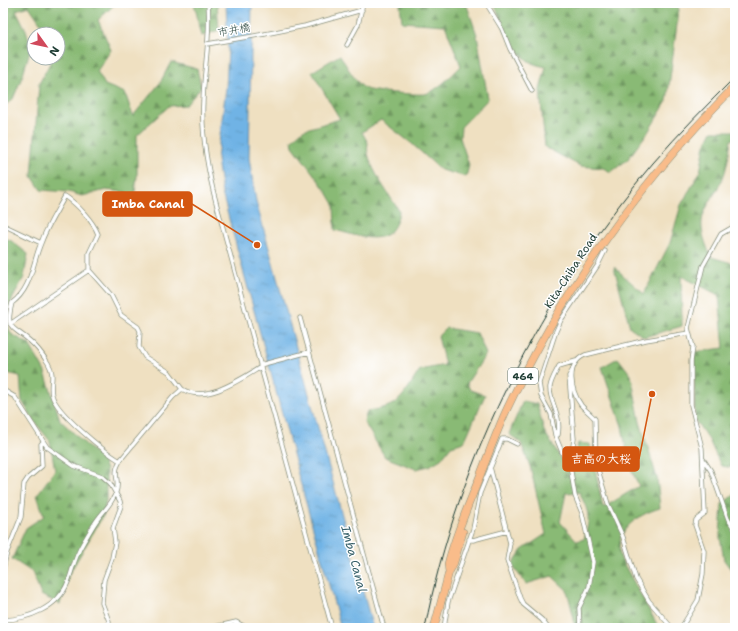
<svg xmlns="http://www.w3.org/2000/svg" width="738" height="631" font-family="'Shantell Sans','Klee One',sans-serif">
  <defs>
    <pattern id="forest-firs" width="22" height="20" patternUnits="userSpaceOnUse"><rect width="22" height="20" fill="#89ba74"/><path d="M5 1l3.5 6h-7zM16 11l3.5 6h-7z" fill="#6f9860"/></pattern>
    <pattern id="water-ripples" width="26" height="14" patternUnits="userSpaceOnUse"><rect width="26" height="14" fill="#6fb3e5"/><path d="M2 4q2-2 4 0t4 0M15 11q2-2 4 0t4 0" fill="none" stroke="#5b93ba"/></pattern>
  </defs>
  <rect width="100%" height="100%" fill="#fff"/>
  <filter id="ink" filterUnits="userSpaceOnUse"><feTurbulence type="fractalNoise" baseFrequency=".025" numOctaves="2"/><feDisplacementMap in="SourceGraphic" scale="8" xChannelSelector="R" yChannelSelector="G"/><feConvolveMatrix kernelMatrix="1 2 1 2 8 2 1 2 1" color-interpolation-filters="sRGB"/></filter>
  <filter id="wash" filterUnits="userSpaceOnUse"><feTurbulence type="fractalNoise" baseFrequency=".012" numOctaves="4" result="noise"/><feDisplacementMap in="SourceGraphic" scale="16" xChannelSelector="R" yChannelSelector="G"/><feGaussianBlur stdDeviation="0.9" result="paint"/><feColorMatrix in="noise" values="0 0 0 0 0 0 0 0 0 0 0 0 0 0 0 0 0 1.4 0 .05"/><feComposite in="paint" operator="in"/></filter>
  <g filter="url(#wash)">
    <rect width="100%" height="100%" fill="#efe0c1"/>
    <path fill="url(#forest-firs)" stroke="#547c54" fill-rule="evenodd" d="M3 3H116L98 20 111 50 97 71 105 85 125 93 133 116 160 83 171 62 197 69 201 87 186 105 169 106 137 135V176L134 200 122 210 125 192 106 190 82 196 69 192 41 190 32 176 39 84 50 63V58H58V34H48L29 6 16 10 26 30 31 47 22 77 13 99 3 107Z
      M194 3H217L219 30 202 36Z
      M403 3H466L477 35 488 99 461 127 460 138 469 165 466 177 441 170 411 143 381 120 362 132 368 143C363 161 390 195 399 211 393 250 362 237 335 230L334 204 327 192 293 146 292 140 303 130 340 119 312 72 340 55C346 65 356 84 366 89 371 92 419 95 425 94 436 92 453 74 461 66L445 25 402 22 400 4Z
      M494 3H675L679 9 667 101 648 132 627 160 611 172 603 168 580 166 545 147 540 90 546 67C542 66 536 65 532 63 511 51 502 23 494 3Z
      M712 131H735V138L731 140C729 153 727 169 722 180 704 215 693 216 711 257L735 264V468L721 466 709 440 695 420 694 352 724 348 719 295 681 276 682 326 644 337 630 327 614 267 644 294 670 243 681 205 700 172 705 145Z
      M3 238 10 240 28 254 24 277 4 315 11 334 29 344 45 372 60 420 102 460 106 470V501L103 516 69 574 60 604 41 595 32 572 12 559 26 528 44 516 37 495 55 470 50 441 34 421 22 401 20 376 3 372Z
      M446 328 477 333 486 354 467 383 470 390 485 395 464 442 451 446 441 459 429 466 416 469 385 457 364 422 367 411C401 407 402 397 420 370L445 365 438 336Z
      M618 358 631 375 640 422 657 478 660 508C636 515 612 532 621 559L659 628H574V618L567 590 552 576 526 584 512 565 522 550 546 534 530 466 521 443 509 434 523 401 537 404 544 431 568 470H573L578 443 590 444 603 508 639 486 629 465 622 426 602 367ZM579 492C589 512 591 517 584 539L577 541 560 522 566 493Z
      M735 494V575L724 560 720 537 722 504Z"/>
    <path fill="url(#water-ripples)" stroke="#47788c" d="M226 3H252L249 158 256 201 373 628H341L296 467 299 465H296L222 193 217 159 226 88 228 50Z"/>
  </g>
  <g filter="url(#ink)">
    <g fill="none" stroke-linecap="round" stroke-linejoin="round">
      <defs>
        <path id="street" d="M208 3C211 36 204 68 203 101 201 136 208 172 217 206L332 628
          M486 3 502 29 510 49 532 91
          M265 34 305 26 362 10
          M347 45 358 25 363 3
          M3 225 41 243
          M300 318 384 628
          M10 324 89 270
          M576 361 559 366C556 372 551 380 550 387 549 402 562 414 558 435H555L551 414 541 396 539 383 556 331 561 320 598 265 605 251
          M260 365 309 352
          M572 371 569 376 574 439 570 466 575 496 582 513 593 562 589 587 579 608 580 628
          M3 390 15 397 47 447 74 466 102 476 110 483 120 501 121 506 113 528 115 542 112 558 104 580 102 603 109 621V628
          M555 435 564 457 570 466
          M703 459 711 471 728 519 735 530
          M120 461C104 451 56 413 52 395 49 383 56 376 48 363 43 355 37 347 30 341 13 326 5 331 12 303 32 288 32 264 41 243 47 226 57 211 65 196 77 204 93 221 98 234L89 253V270L111 295 121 315 138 327 140 331 139 347 145 357 169 372 182 389
          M490 467 510 543 507 560 520 598 523 604 542 620 548 628
          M469 539 473 540 507 531
          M3 569 7 552 21 517 24 484 28 478 42 466 41 444 43 442
          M3 620C28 619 58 608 68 582 73 568 75 556 83 543 88 535 92 527 97 520 104 510 112 504 116 492 121 478 110 475 122 458L173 397 182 389C206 404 241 379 261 367
          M210 628 236 622 247 628
          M444 628 448 602 473 529 480 493 502 439H507L517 444
          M672 628 649 601 636 579 623 537 608 504 596 463 595 419C591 414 585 410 581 405 571 391 565 364 585 355L646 340 689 333
          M681 628 698 600 703 574 704 551 695 525 696 520 705 513 702 448 691 405V361L693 347 688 328 703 266 721 234 735 226"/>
        <path id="highway" d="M449 572 448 564C454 540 463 518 472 496 484 467 494 437 507 409 564 288 641 181 735 86
          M434 628 449 572 453 565 463 532"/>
      </defs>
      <use href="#street" stroke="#878e7a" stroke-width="5"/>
      <use href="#highway" stroke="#878e7a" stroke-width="8"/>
      <use href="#street" stroke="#fff" stroke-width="3.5"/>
      <use href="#highway" stroke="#f9bc8a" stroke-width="7"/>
      <path stroke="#1f3d34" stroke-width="1" d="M425 628C458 458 542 295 653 163 679 133 707 105 735 77"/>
      <defs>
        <path id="street-bridge" d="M207 44 265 34"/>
      </defs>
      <use href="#street-bridge" stroke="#878e7a" stroke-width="5" stroke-linecap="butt"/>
      <use href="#street-bridge" stroke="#fff" stroke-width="3.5"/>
    </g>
  </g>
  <g text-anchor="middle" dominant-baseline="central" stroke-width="3" stroke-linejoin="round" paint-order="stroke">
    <rect fill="#fff" stroke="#627771" stroke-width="1" x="508" y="368" width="30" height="16" rx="3"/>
    <g font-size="10" font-weight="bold" fill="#1f3d34">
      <text x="523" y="376">464</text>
    </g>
    <g font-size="11" fill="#1f3d34" stroke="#fff">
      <text transform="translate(234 30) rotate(-10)">市井橋</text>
      <text transform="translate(571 271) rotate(-57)">Kita-Chiba Road</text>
    </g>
    <g font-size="12" font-style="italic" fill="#376069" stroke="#fff">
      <text transform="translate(354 559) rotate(75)">Imba Canal</text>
    </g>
  </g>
  <path fill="none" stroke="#d45610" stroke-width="1.5" d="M257 245L192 204M652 394L639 459"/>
  <g fill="#d45610" stroke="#fff" stroke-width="1.5">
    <circle cx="257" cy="245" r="4"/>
    <circle cx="652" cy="394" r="4"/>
  </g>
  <g fill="#d45610" stroke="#d45610" stroke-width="1.5">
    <rect x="103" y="192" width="89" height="24" rx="4"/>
    <rect x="563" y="447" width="76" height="24" rx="4"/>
  </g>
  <g font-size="12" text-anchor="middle" font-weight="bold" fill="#fff">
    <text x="148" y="208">Imba Canal</text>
    <text x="601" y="463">吉高の大桜</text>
  </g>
  <rect width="738" height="631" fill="none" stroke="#fff" stroke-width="16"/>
  <g transform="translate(46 46) rotate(123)"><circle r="19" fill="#ffffff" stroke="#a5b1ae"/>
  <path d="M0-3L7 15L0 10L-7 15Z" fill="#d1495b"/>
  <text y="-6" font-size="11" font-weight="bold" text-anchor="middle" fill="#1f3d34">N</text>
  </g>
</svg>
